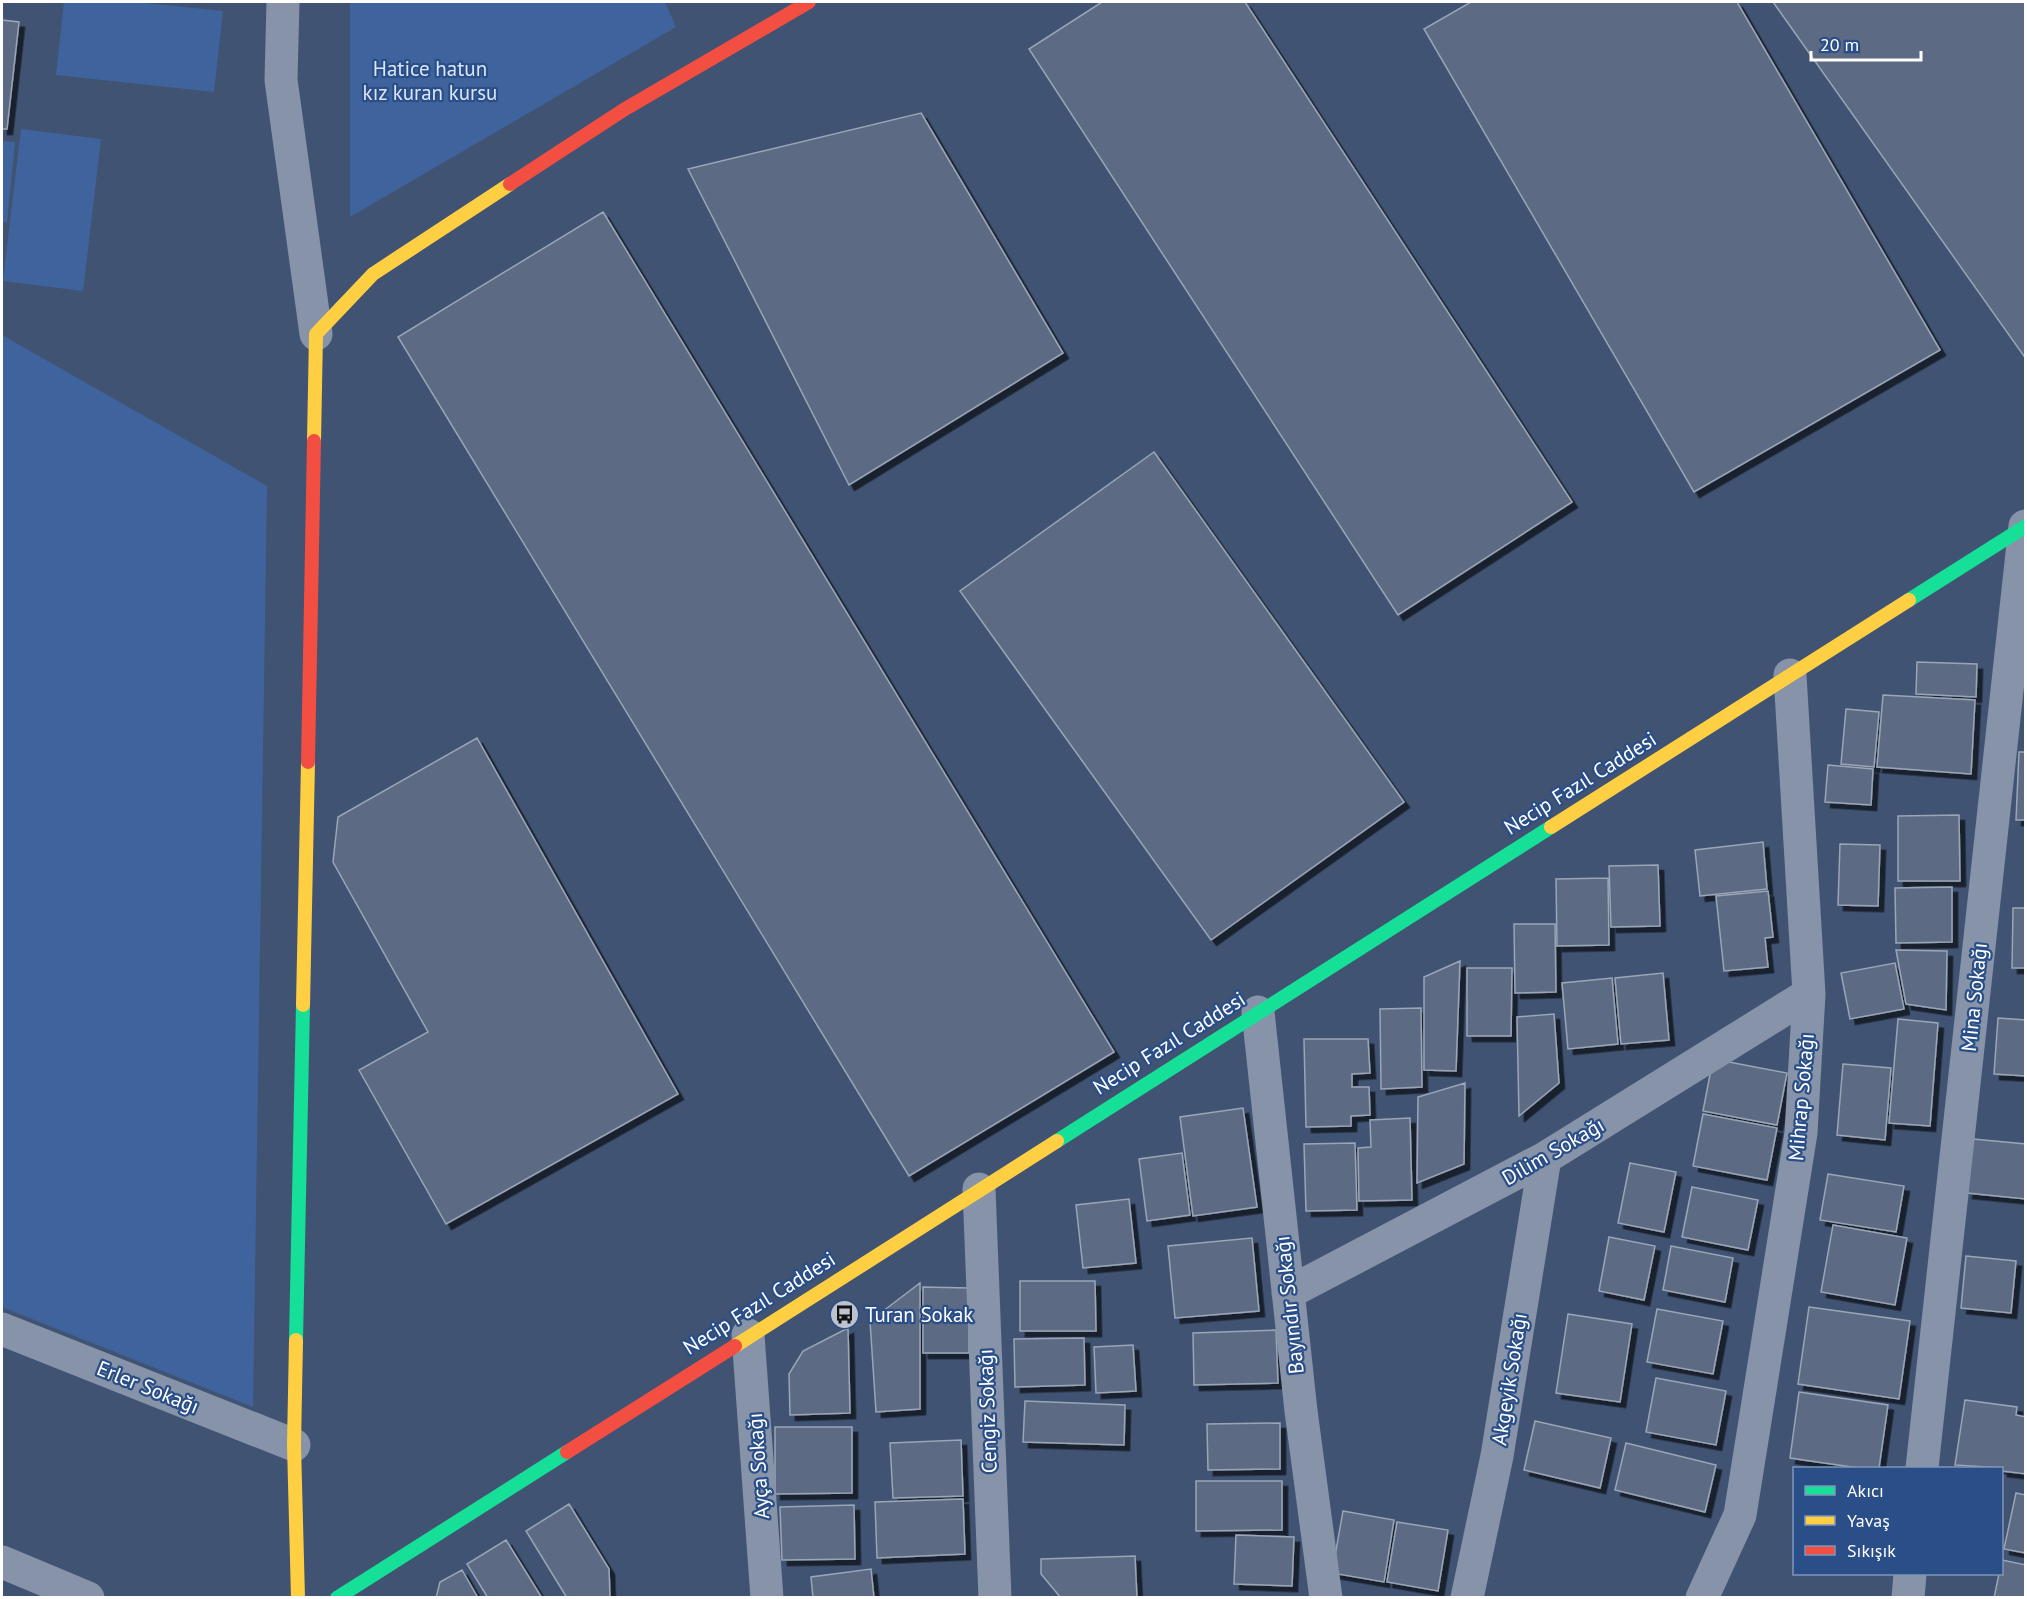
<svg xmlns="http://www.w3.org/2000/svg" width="2027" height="1599" font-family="'PT Sans',sans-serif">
  <defs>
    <filter id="shadow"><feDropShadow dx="5.5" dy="5.5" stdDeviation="0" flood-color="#0009"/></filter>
  </defs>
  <rect width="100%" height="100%" fill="#405372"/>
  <path fill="#3f649d" d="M64 2H136L223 11 214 92 56 75Z
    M350 2H665L676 27 350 217Z
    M21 129 101 139 83 291 3 281Z
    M2 141 15 142 7 222H2Z
    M2 335 267 486 253 1407 2 1307Z"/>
  <path fill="#5b6b83" stroke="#9aa5b6" stroke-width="1.5" filter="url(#shadow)" d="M1102 2H1245L1572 502 1398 615 1029 49Z
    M1471 2H1737L1940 350 1694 492 1424 29Z
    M1773 2H2026V359Z
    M2 20 19 22 7 129H2Z
    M921 113 1063 353 849 485 688 169Z
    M603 212 1114 1052 909 1176 398 337Z
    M1154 452 1404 802 1211 940 960 591Z
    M1917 662 1977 664 1976 697 1916 694Z
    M1883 695 1975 700 1971 774 1877 767Z
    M1846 709 1879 712 1874 767 1841 764Z
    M477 738 678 1094 446 1224 359 1070 428 1032 333 862 338 817Z
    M2019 752H2026V820H2016Z
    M1828 765 1873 769 1871 805 1825 802Z
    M1959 815 1960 881H1898V816Z
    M1763 842 1767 889 1700 896 1695 850Z
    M1840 844 1880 845 1878 906 1838 905Z
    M1658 865 1660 926 1611 927 1609 866Z
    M1608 878 1609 945 1557 946 1556 879Z
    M1952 887V942L1896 943 1895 888Z
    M1768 891 1773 937 1765 938 1768 967 1724 971 1716 896Z
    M2013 908H2026V968H2012Z
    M1514 924H1555L1556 992 1515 993Z
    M1896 950 1947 951 1946 1010 1906 1004Z
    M1460 961 1456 1071 1424 1070V977Z
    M1895 963 1904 1009 1850 1019 1841 973Z
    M1467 968H1512L1511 1036H1467Z
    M1663 973 1669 1040 1621 1044 1615 978Z
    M1612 978 1618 1044 1568 1049 1562 983Z
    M1421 1008 1422 1087 1381 1089 1380 1009Z
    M1554 1014 1559 1083 1519 1116 1517 1017Z
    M1998 1018 2026 1020V1076L1994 1074Z
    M1898 1019 1938 1023 1930 1126 1889 1123Z
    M1304 1039H1368L1370 1073 1352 1074V1087H1369L1370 1115 1351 1116V1126L1306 1127Z
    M1713 1059 1787 1073 1777 1125 1703 1111Z
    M1843 1064 1891 1068 1885 1140 1837 1135Z
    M1465 1083 1464 1164 1417 1183 1418 1097Z
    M1243 1108 1257 1207 1193 1216 1180 1117Z
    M1703 1114 1777 1128 1767 1180 1693 1166Z
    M1410 1118 1412 1200 1359 1201 1358 1148 1371 1147 1370 1120Z
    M1973 1139 2026 1144V1199L1967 1193Z
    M1355 1143 1357 1210 1306 1211 1304 1144Z
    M1182 1153 1190 1215 1147 1221 1139 1159Z
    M1630 1163 1676 1172 1664 1232 1618 1223Z
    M1828 1174 1904 1186 1896 1232 1820 1220Z
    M1692 1187 1758 1200 1748 1250 1682 1237Z
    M1129 1199 1136 1263 1083 1268 1076 1205Z
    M1833 1225 1907 1238 1895 1305 1821 1292Z
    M1609 1237 1655 1246 1644 1300 1599 1291Z
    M1252 1238 1259 1311 1175 1318 1168 1246Z
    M1671 1246 1733 1258 1725 1302 1663 1290Z
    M1966 1256 2016 1261 2011 1313 1961 1308Z
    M1020 1281H1095L1096 1331H1020Z
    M920 1283V1409L876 1412 870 1321Z
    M923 1287 969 1288V1353H923Z
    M1809 1307 1910 1321 1899 1399 1798 1384Z
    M1657 1309 1723 1321 1713 1374 1647 1362Z
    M1568 1314 1632 1324 1620 1402 1556 1393Z
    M848 1328 850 1413 790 1415 789 1374 803 1351Z
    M1276 1330 1278 1383 1194 1385 1193 1333Z
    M1084 1338 1085 1385 1015 1387 1014 1339Z
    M1133 1345 1136 1391 1096 1393 1094 1347Z
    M1656 1378 1726 1391 1716 1445 1646 1432Z
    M1799 1392 1888 1405 1879 1468H1859L1790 1458Z
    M1965 1400 2017 1407 2016 1415 2026 1417V1474L2002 1471V1468L1955 1465Z
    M1025 1401 1125 1405 1124 1445 1023 1442Z
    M1535 1421 1611 1438 1600 1488 1524 1470Z
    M1280 1423V1469L1208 1470 1207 1424Z
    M775 1427H852V1493L775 1494Z
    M961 1440 963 1496 893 1498 890 1443Z
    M1626 1443 1716 1465 1705 1512 1615 1490Z
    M1196 1481H1282V1530L1196 1531Z
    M2016 1493 2026 1495V1553L2004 1549Z
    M963 1499 965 1554 877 1558 875 1502Z
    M569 1504 609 1569 610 1598H567L526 1531Z
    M854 1505 855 1559 782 1560 780 1507Z
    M1343 1511 1394 1520 1384 1582 1332 1573Z
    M1397 1522 1448 1530 1438 1591 1387 1582Z
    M1236 1535 1294 1537 1292 1586 1234 1584Z
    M506 1540 542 1598H488L467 1564Z
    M1135 1556 1137 1598H1061L1041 1574V1559Z
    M2002 1560 2026 1565V1598H1994L1999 1574H2002Z
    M871 1569 874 1598H813L811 1577Z
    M462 1570 478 1598H436L440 1582Z"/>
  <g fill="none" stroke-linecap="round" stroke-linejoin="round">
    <path stroke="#8693a8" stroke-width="33" d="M283 2 281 80 316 334
      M1258 1012 1301 1411 1326 1598
      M979 1189 995 1598
      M1288 1293 1545 1158 1809 994
      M2 1329 294 1445
      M748 1335 767 1598
      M1922 1468 2025 526
      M2 1562 88 1598
      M1467 1598 1497 1456 1545 1158
      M1702 1598 1740 1515 1801 1133 1809 994 1790 675
      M1908 1598 1910 1574"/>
    <path stroke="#16e098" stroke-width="14" d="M1909 600 2026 526
      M1057 1141 1551 827
      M296 1340 303 1005
      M337 1598 567 1452"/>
    <path stroke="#ffcf43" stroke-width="14" d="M314 441 316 334 373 274 510 184
      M1551 827 1909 600
      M303 1005 308 762
      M296 1340 294 1445 298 1598
      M735 1346 1057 1141"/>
    <path stroke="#f24e42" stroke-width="14" d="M510 184 625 109 809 2
      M308 762 314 441
      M567 1452 735 1346"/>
  </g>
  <defs>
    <symbol id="bus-disc" viewBox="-11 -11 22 22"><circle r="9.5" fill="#bcc3ce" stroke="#2a4e88"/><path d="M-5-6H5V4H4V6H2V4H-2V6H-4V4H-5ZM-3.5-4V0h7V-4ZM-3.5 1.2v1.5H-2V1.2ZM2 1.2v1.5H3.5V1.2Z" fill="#111"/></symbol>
  </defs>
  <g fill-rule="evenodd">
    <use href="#bus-disc" x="828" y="1298" width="33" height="33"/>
  </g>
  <g text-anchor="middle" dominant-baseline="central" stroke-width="4.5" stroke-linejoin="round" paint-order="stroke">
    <g font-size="21" fill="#dae6f7" stroke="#2a4e88">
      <text x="430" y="68">Hatice hatun<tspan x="430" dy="24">kız kuran kursu</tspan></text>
    </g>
    <g font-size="21" fill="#fff" stroke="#2a4e88">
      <text transform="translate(1580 783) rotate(-32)">Necip Fazıl Caddesi</text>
      <text transform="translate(1974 997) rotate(-84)">Mina Sokağı</text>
      <text transform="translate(1169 1043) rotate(-32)">Necip Fazıl Caddesi</text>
      <text transform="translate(1801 1097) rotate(-85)">Mihrap Sokağı</text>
      <text transform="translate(1553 1151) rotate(-30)">Dilim Sokağı</text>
      <text transform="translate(759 1303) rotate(-32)">Necip Fazıl Caddesi</text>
      <text transform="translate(1289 1305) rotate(-96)">Bayındır Sokağı</text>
      <text transform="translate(1509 1379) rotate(-81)">Akgeyik Sokağı</text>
      <text transform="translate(148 1387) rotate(22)">Erler Sokağı</text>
      <text transform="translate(987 1411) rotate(-92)">Cengiz Sokağı</text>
      <text transform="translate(758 1466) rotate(-94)">Ayça Sokağı</text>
    </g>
    <g font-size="21" fill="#fff" stroke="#2a4e88" text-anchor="start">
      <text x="865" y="1314">Turan Sokak</text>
    </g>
  </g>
  <rect width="2027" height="1599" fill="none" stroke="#ffffff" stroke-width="6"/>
  <rect x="1793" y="1467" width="210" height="108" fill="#2a4e88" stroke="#7f95b8" stroke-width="1.5"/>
  <rect x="1805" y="1486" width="30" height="9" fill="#16e098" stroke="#7f95b8" stroke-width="1.5"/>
  <text x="1847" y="1497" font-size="18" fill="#ffffff">Akıcı</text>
  <rect x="1805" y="1516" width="30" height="9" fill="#ffcf43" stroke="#7f95b8" stroke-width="1.5"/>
  <text x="1847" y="1527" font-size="18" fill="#ffffff">Yavaş</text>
  <rect x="1805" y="1546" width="30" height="9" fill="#f24e42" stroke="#7f95b8" stroke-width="1.5"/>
  <text x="1847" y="1557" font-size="18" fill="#ffffff">Sıkışık</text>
  <path d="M1811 51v9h110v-9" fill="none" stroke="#ffffff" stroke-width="3"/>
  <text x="1820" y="51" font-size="18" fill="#ffffff" stroke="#2a4e88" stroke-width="4.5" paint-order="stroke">20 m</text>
</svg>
